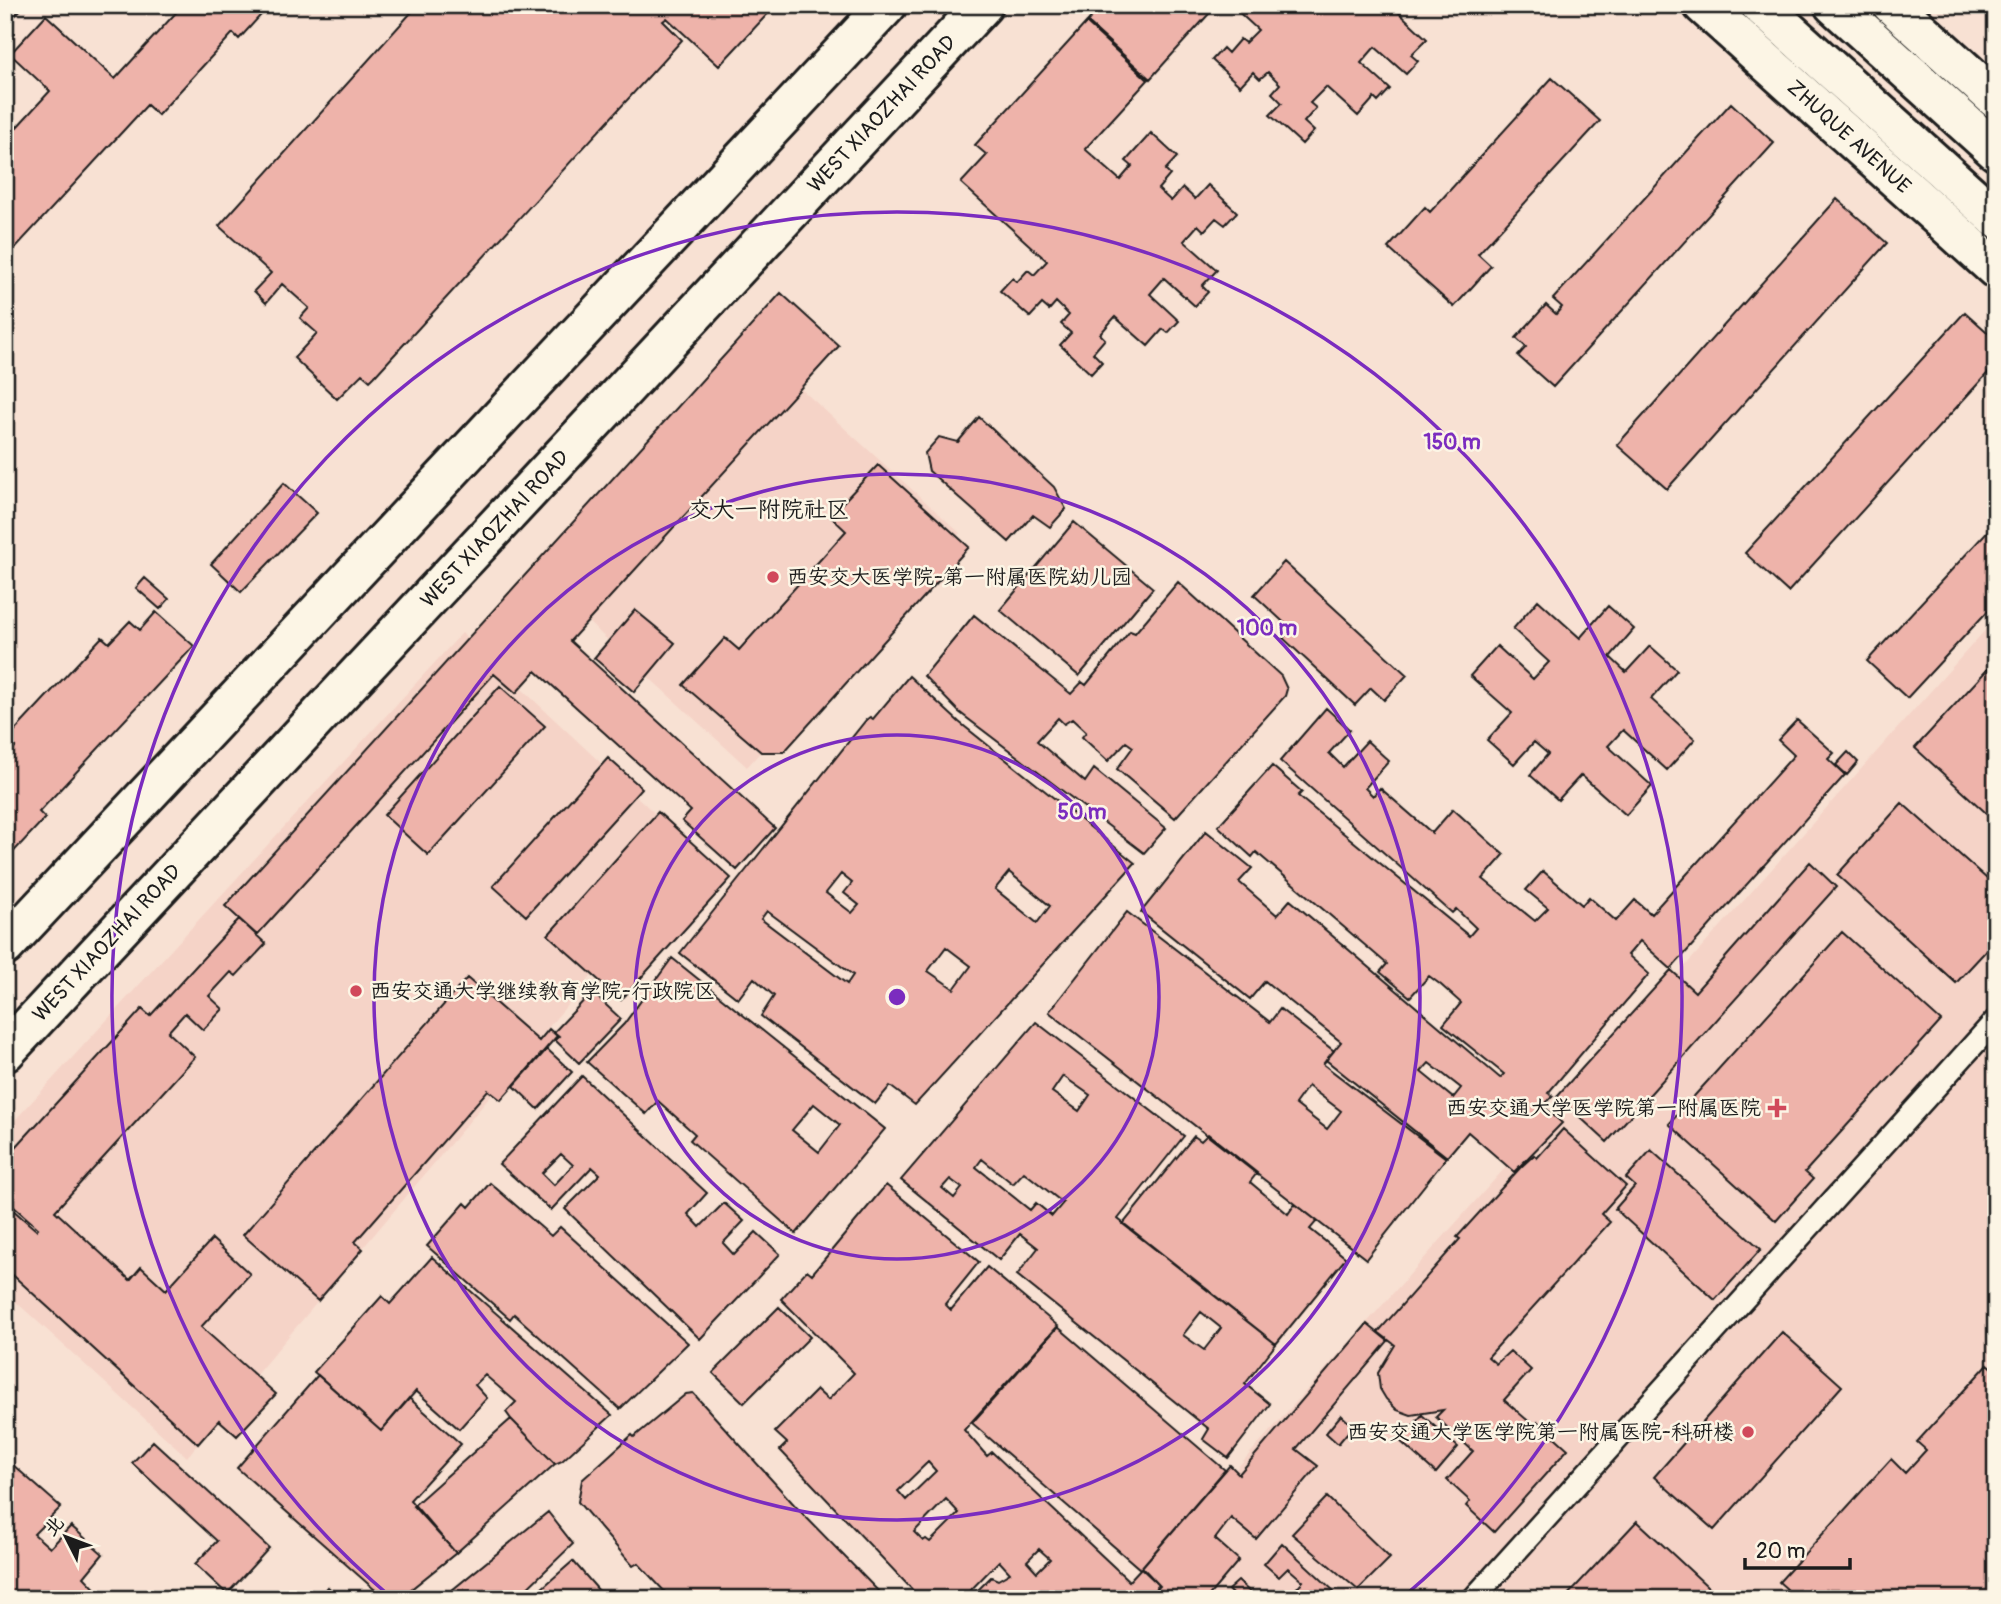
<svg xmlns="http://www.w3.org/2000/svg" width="2001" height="1604" font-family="Pangolin,'LXGW WenKai TC',sans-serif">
  <rect width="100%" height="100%" fill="#f8e1d3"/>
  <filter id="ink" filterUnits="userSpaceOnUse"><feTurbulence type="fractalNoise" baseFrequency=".0143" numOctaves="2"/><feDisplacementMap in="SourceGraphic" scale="14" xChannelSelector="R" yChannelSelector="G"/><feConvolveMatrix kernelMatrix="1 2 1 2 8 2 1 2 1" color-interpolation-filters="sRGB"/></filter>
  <g filter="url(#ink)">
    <path fill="#f5d3c7" d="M799 387 960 533 747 767 587 621Z
      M1996 618V1599H1120Z
      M462 633 696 852 187 1457 5 1292V1131Z"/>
    <path fill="#eeb3aa" stroke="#1c1c1c" stroke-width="2" fill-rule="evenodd" d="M5 5H25L5 26Z
      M183 5H270L239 39 233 33 158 115 147 105 5 259V140L50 91 10 54 46 15 115 79Z
      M418 5H776L719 66 667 18 663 21 682 40 374 377 370 381 362 374 337 399 294 358 317 333 300 318 309 308 282 284 266 303 254 291 271 273 219 226Z
      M1102 5H1217L1150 79 1087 22Z
      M1231 5H1399L1395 9 1427 39 1411 55 1418 61 1406 74 1375 47 1361 63 1390 89 1378 102 1374 98 1358 116 1326 87 1310 103 1316 108 1304 122 1314 131 1302 144 1270 115 1282 103 1272 93 1280 84 1268 72 1260 79 1253 72 1240 86 1212 60 1223 48 1228 53 1240 39 1245 43 1258 30Z
      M1086 23 1148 80 1085 149 1120 180 1132 166 1126 161 1151 133 1177 157 1165 170 1170 175 1158 189 1171 201 1183 188 1195 199 1208 185 1237 212 1225 225 1216 218 1204 231 1198 225 1184 241 1217 270 1202 286 1208 292 1195 306 1164 278 1150 294 1179 321 1168 333 1163 329 1148 346 1115 317 1100 334 1105 339 1093 353 1102 362 1091 374 1060 345 1071 333 1061 324 1069 315 1056 302 1049 310 1042 304 1030 317 1000 291 1012 278 1017 282 1028 270 1034 275 1047 261 961 183 987 155 975 145Z
      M1552 78 1600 121 1478 254 1491 266 1454 307 1388 248 1425 207 1430 212Z
      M1731 103 1774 143 1553 387 1518 356 1526 347 1516 338 1546 305 1556 314 1562 307 1553 299Z
      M1837 199 1887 243 1667 489 1617 445Z
      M781 293 839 346 570 641 775 828 737 870 682 821 691 811 536 671 516 693 494 674 257 935 225 906Z
      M1965 312 1996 340V364L1788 592 1745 553Z
      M979 417 1054 487 1066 509 1050 527 1033 515 1009 542 929 471 925 453 939 437 958 442Z
      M878 465 969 547 784 752H761L683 685 725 638 739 650 846 531 830 516Z
      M284 483 317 513 241 592 211 564Z
      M1074 522 1153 588 1079 676 1000 610Z
      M1996 522V602L1907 698 1867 661Z
      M1284 562 1407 675 1384 700 1371 688 1355 705 1283 638 1291 629 1254 595Z
      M145 578 169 599 160 609 136 588Z
      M1178 582 1281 676 1287 689 1285 696 1175 818 1117 769 1133 747 1126 742 1108 761 1082 737 1086 732 1072 719 1064 724 1058 718 1037 741 1085 782 1094 769 1166 828 1144 853 959 712 924 676 974 615 1071 694 1082 682 1086 685 1130 631 1135 633Z
      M1538 600 1580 638 1608 606 1634 629 1610 657 1626 672 1650 646 1677 670 1651 699 1695 739 1667 770 1623 730 1608 746 1652 786 1626 815 1581 775 1558 800 1530 775 1548 754 1534 742 1514 764 1487 740 1512 713 1470 676 1497 646 1533 679 1549 662 1513 629Z
      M635 610 675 643 634 692 594 658Z
      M156 612 194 646 39 812 45 818 5 861V757L15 747 7 739 102 637 109 643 130 621 140 630Z
      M1996 660V822L1915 748Z
      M909 676 959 722 1135 863 915 1105 890 1086 875 1104 761 1016 774 996 754 978 738 999 680 953 866 720 870 717 873 719ZM1009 872 1050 906 1037 923 995 889ZM841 874 852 883 844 893 859 905 852 913 826 893ZM767 911 853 975 847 984 761 919ZM946 947 971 966 954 989 928 971Z
      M500 686 545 726 428 855 384 815Z
      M1326 708 1350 730 1329 753 1343 767 1367 741 1389 761 1365 788 1373 796 1380 788 1432 833 1453 809 1504 855 1483 879 1535 921 1548 908 1526 890 1543 871 1582 905 1589 897 1616 921 1635 900 1651 914 1794 755 1778 740 1797 720 1834 753 1828 759 1845 775 1671 969 1640 941 1628 955 1649 974 1548 1093 1553 1096 1543 1106 1562 1123 1514 1172 1468 1132 1447 1157 1326 1060 1341 1042 1271 986 1265 981 1250 999 1141 912 1206 831 1252 868 1239 882 1277 915 1290 900 1500 1078 1504 1074 1443 1025 1461 1003 1441 985 1429 976 1410 997 1380 972 1387 964 1256 852 1252 857 1218 826 1272 766 1302 792 1298 796 1469 936 1476 928 1456 909 1452 913 1280 761ZM1429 1063 1461 1088 1453 1098 1421 1072Z
      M1848 752 1858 762 1847 775 1836 765Z
      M608 758 642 788 526 916 493 886Z
      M1902 803 1996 887V940L1956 983 1837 875Z
      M658 812 731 878 621 1000 548 935Z
      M1810 862 1836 887 1607 1142 1557 1096 1671 970 1695 992Z
      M1127 912 1270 1022 1280 1009 1334 1051 1323 1064 1446 1158 1366 1259 1049 1012ZM1308 1086 1341 1111 1327 1129 1295 1104Z
      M239 919 266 944 236 976 231 972 209 996 223 1009 203 1030 185 1013 168 1032 195 1057 55 1211 130 1280 141 1267 166 1290 212 1239 250 1274 201 1327 276 1394 237 1436 219 1420 198 1444 5 1268V1203L36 1230 38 1228 5 1199V1159L142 1009 150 1016Z
      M1842 932 1941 1021 1805 1172 1813 1179 1776 1221 1669 1124Z
      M672 958 885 1129 796 1234 690 1140 695 1134 658 1101 646 1114 587 1062 624 1024ZM814 1104 840 1125 819 1152 792 1130Z
      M467 978 539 1041 549 1029 557 1036 501 1100 488 1090 355 1242 363 1249 318 1301 243 1235Z
      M592 992 621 1019 579 1063 555 1040 559 1036 554 1032Z
      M1036 1022 1184 1136 1118 1219 1276 1344 1245 1384 1270 1404 1228 1458 1203 1439 1209 1429 1017 1275 1038 1248 1020 1234 999 1260 901 1180ZM1063 1076 1090 1095 1079 1111 1052 1092ZM982 1159 1013 1184 1024 1172 1063 1203 1052 1216 1036 1203 1030 1210 976 1167ZM950 1179 962 1188 954 1198 942 1188ZM1201 1312 1221 1328 1204 1350 1183 1335Z
      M547 1049 572 1072 538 1109 514 1086Z
      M582 1076 707 1193 688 1214 700 1227 724 1203 744 1221 723 1243 734 1255 756 1232 780 1254 700 1339 565 1209 600 1174 592 1167 551 1210 499 1164ZM561 1154 573 1165 554 1185 542 1173Z
      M1563 1129 1626 1186 1601 1214 1610 1222 1488 1357 1496 1364 1510 1351 1531 1370 1504 1400 1534 1426 1538 1422 1568 1449 1494 1532 1466 1506 1470 1501 1447 1480 1473 1451 1436 1417 1443 1410 1411 1415 1397 1410 1386 1399 1380 1389 1378 1373 1395 1345 1378 1332 1460 1239 1457 1237 1520 1168 1534 1155 1537 1158Z
      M1208 1134 1257 1173 1250 1182 1288 1214 1295 1204 1317 1221 1310 1229 1346 1258 1276 1344 1123 1224 1194 1136 1201 1141Z
      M1651 1150 1761 1249 1715 1300 1615 1209 1635 1186 1626 1178Z
      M490 1183 551 1236 560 1227 688 1343 620 1409 514 1314 510 1319 427 1246 465 1203 469 1207Z
      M886 1185 979 1262 945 1304 951 1310 987 1267 1058 1326 964 1430 987 1456 992 1452 1129 1581 1141 1568 1159 1585 1146 1599H969L991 1577 998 1580 1010 1573 999 1561 962 1599H921L780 1450 787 1443 775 1432 817 1390 828 1400 854 1373 781 1299 807 1270 812 1274ZM928 1462 936 1471 906 1500 898 1491ZM946 1499 959 1513 930 1542 926 1539 923 1541 914 1532ZM1039 1549 1050 1559 1037 1572 1027 1561Z
      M432 1257 612 1415 562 1461 555 1464 511 1419 506 1412 516 1402 485 1375 475 1385 487 1398 459 1429 416 1391 381 1431 314 1372 382 1296 390 1304Z
      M779 1307 810 1337 744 1403 713 1373Z
      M1367 1324 1388 1341 1296 1449 1318 1466 1256 1539 1231 1518 1215 1539 1239 1560 1206 1599H1147L1160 1586 1142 1567 1230 1465 1239 1474Z
      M1058 1327 1225 1470 1140 1569 972 1423Z
      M1782 1332 1842 1386 1714 1530 1654 1477Z
      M1988 1364 1996 1371V1588L1986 1599H1778L1787 1589 1779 1582 1891 1459 1905 1473 1926 1450 1917 1442Z
      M318 1375 381 1431 409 1398 461 1444 410 1500 456 1553 410 1590 392 1597 375 1590 237 1468Z
      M693 1393 799 1510 886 1599H660L666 1593 638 1563 633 1566 578 1502 582 1480 632 1435 634 1437 686 1394Z
      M1341 1415 1353 1426 1338 1444 1326 1433Z
      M1422 1415 1458 1447 1436 1473 1400 1441Z
      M511 1419 555 1464 456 1553 413 1506Z
      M153 1441 269 1548 227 1594 195 1564 217 1541 132 1463Z
      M5 1458 61 1507 34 1534 50 1548 71 1526 103 1554 84 1577 105 1599H5Z
      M1327 1497 1390 1558 1358 1590 1292 1534Z
      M548 1512 573 1544 516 1599H441Z
      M1637 1521 1721 1599H1564Z
      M1282 1543 1334 1591 1328 1599H1305L1295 1590 1303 1581 1288 1568 1279 1577 1264 1564Z
      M573 1561 606 1599H551L542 1588Z
      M1238 1581 1252 1594 1247 1599H1237L1228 1590Z
      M328 1587 342 1599H318Z"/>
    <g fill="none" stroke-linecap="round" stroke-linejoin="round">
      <defs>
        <path id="service" d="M1473 1599 1996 1020"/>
        <path id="minor" d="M1703 5 1996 269
          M1892 5 1996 99"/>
        <path id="secondary" d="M1760 5 1996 218
          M1834 5 1996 151"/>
        <path id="primary" d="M5 946 887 5
          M5 1052 983 5"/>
      </defs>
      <use href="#service" stroke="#1c1c1c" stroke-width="26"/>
      <use href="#minor" stroke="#1c1c1c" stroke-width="44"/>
      <use href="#secondary" stroke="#1c1c1c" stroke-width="44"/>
      <use href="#primary" stroke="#1c1c1c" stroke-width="44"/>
      <use href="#service" stroke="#fcf5e5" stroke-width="21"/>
      <use href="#minor" stroke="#fcf5e5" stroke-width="38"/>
      <use href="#secondary" stroke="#fcf5e5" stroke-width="38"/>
      <use href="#primary" stroke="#fcf5e5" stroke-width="38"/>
    </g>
  </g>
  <g fill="none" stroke="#7b2cbf" stroke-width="3.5">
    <circle cx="897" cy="997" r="262"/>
    <circle cx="897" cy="997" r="523"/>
    <path d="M392 1598A785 785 0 1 1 1402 1598"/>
  </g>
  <g fill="#d1495b" stroke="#fcf5e5" stroke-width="2.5">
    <circle cx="773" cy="577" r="7"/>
    <circle cx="356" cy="991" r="7"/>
    <path d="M1773.5 1097.5h7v7h7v7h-7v7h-7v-7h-7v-7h7z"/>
    <circle cx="1748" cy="1432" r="7"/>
  </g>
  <g text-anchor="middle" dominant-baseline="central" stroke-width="5" stroke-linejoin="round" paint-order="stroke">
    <g font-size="21" fill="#1c1c1c" stroke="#fcf5e5">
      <text transform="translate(882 114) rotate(-47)">WEST XIAOZHAI ROAD</text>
      <text transform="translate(1849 137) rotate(42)">ZHUQUE AVENUE</text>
      <text transform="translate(495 529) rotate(-47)">WEST XIAOZHAI ROAD</text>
      <text transform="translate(107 943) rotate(-47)">WEST XIAOZHAI ROAD</text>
    </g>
    <g font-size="21" fill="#1c1c1c" stroke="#fcf5e5" text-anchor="start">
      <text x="787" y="577">西安交大医学院-第一附属医院幼儿园</text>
      <text x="370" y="991">西安交通大学继续教育学院-行政院区</text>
      <text x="1761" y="1108" text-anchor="end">西安交通大学医学院第一附属医院</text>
      <text x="1734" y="1432" text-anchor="end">西安交通大学医学院第一附属医院-科研楼</text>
    </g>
    <g font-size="23" fill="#1c1c1c" stroke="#fcf5e5">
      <text x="769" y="509">交大一附院社区</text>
    </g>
  </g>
  <circle cx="897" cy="997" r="10" fill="#7b2cbf" stroke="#fcf5e5" stroke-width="3.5"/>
  <g font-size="21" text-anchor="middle" font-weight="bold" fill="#7b2cbf" stroke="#fcf5e5" stroke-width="5" stroke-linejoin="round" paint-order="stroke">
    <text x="1452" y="449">150 m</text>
    <text x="1267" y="635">100 m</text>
    <text x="1082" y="819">50 m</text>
  </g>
  <rect width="2001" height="1604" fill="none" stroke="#fcf5e5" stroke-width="28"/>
  <rect x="14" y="14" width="1973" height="1576" fill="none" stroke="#1c1c1c" stroke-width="2.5" filter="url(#ink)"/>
  <g transform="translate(66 1537) rotate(312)" stroke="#fcf5e5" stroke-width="5" paint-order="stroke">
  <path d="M0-5L12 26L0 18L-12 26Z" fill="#1c1c1c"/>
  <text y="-10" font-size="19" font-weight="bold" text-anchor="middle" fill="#1c1c1c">北</text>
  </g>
  <path d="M1745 1558v10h105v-10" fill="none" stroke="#1c1c1c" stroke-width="3.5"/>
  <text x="1756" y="1558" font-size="21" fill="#1c1c1c" stroke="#fcf5e5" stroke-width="5" paint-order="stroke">20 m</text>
</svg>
